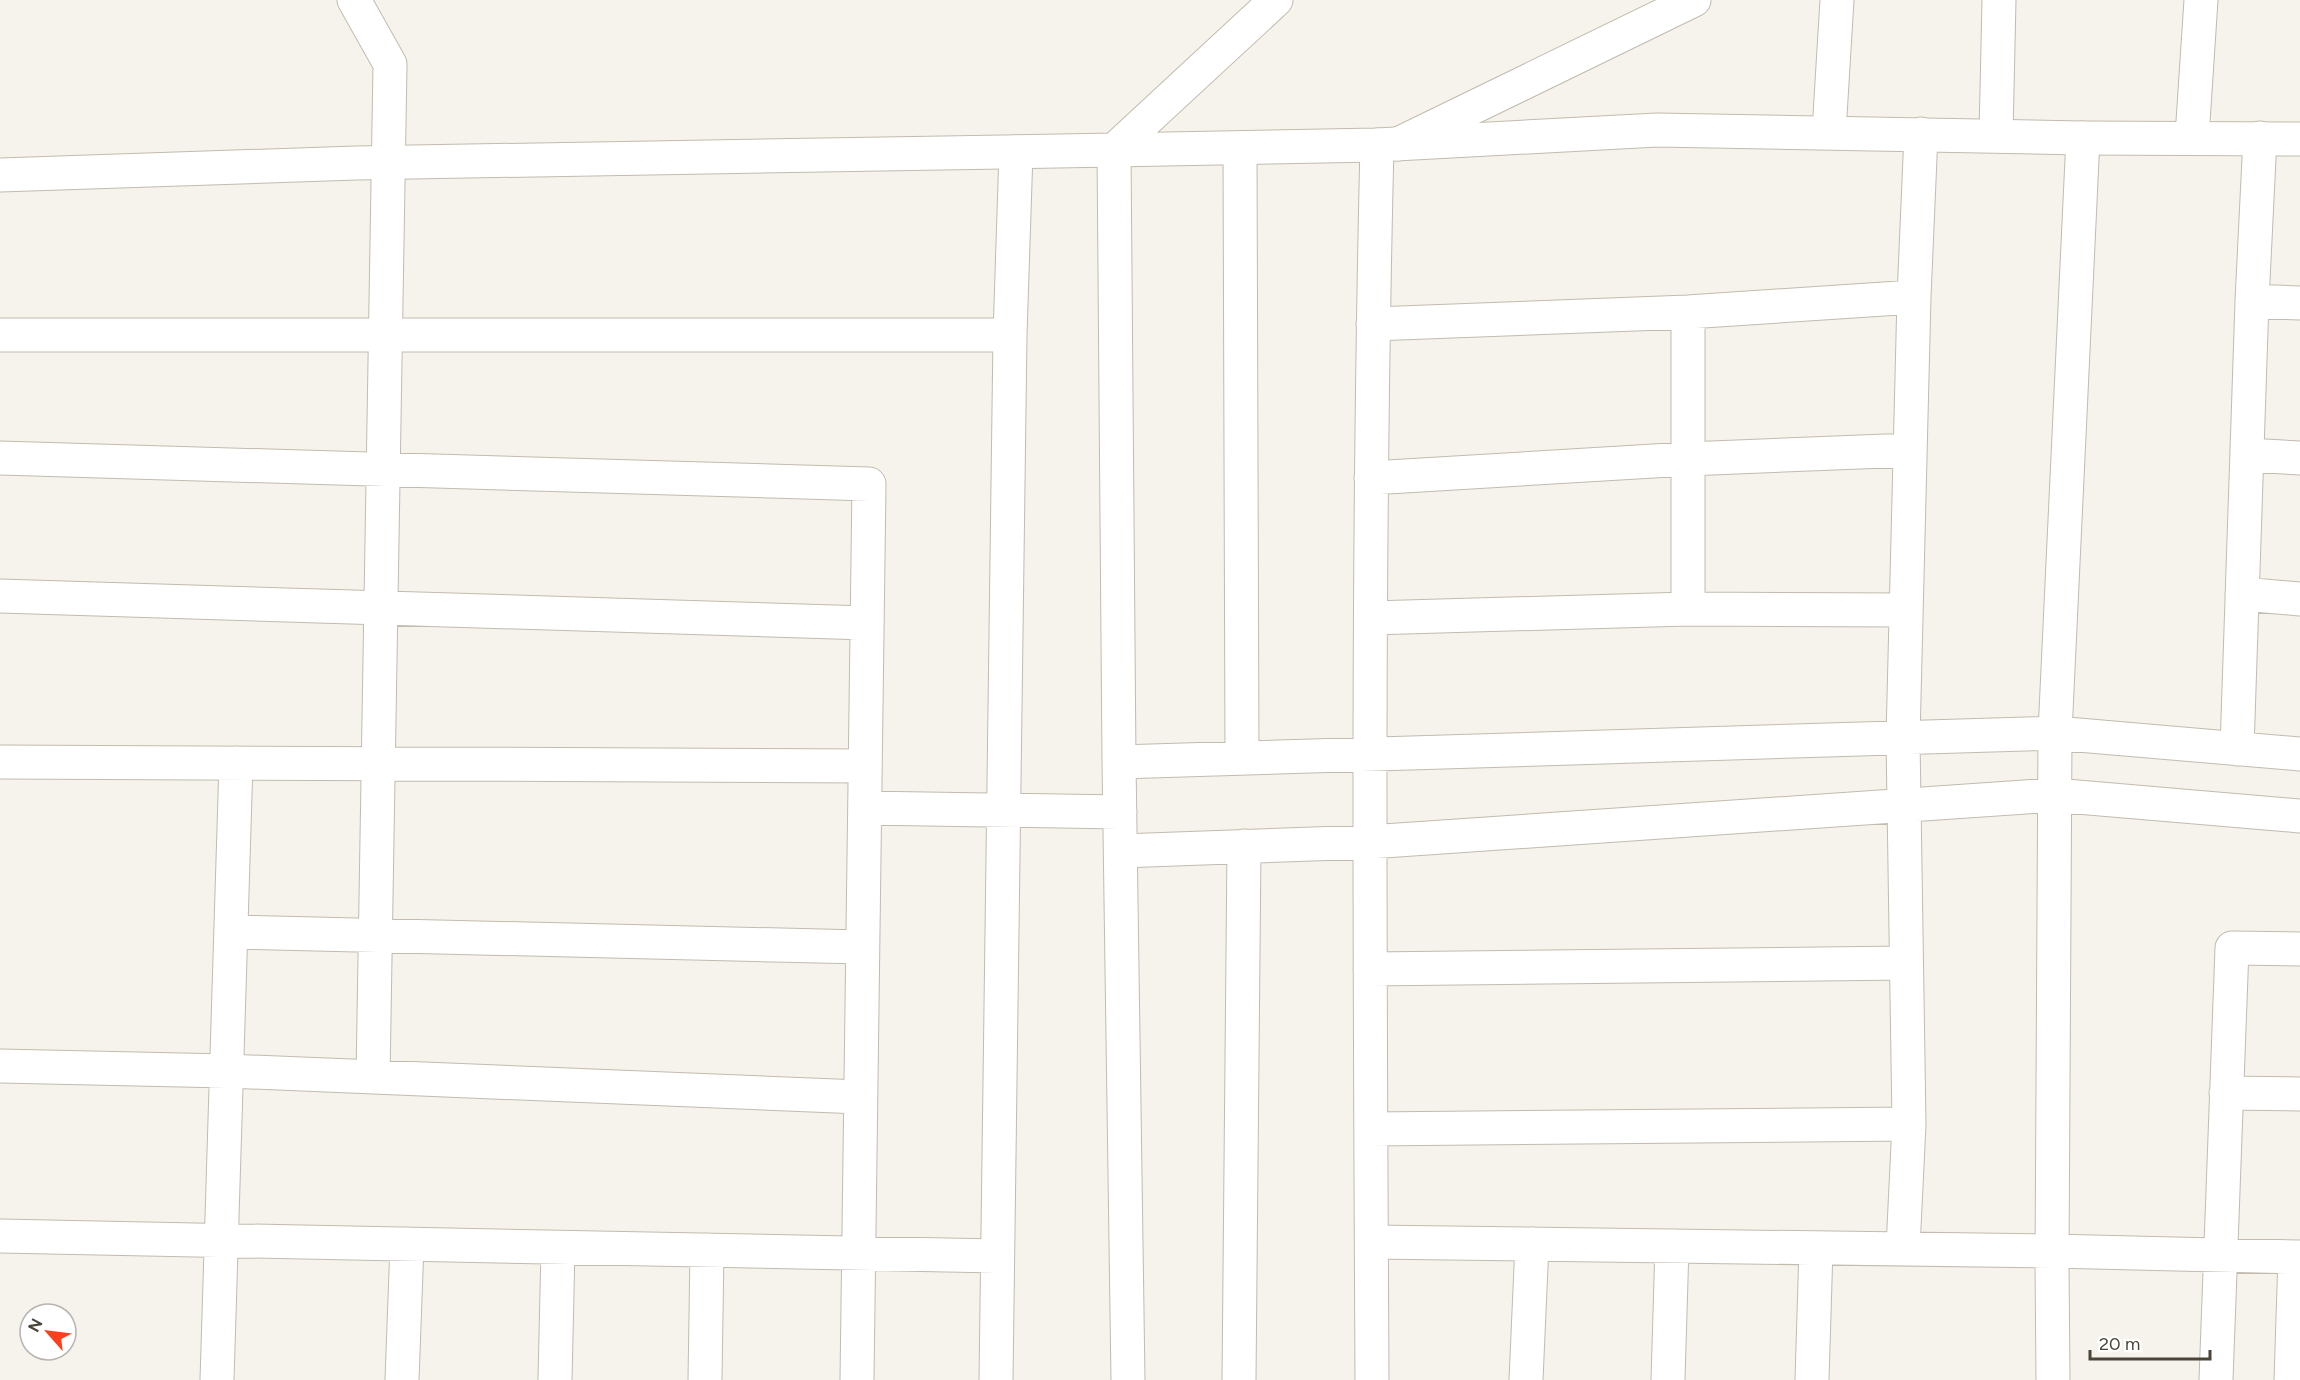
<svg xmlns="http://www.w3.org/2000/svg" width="2300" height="1380" font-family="Figtree,sans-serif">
  <rect width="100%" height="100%" fill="#f6f3ec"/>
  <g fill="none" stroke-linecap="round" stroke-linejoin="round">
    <defs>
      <path id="minor" d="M354 0 390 64 373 1077
        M1829 132 1837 0
        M1996 135 1999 0
        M2192 137 2201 0
        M1398 144 1694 0
        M1240 148 1242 758
        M1114 150 1119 762 1128 1380
        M2252 301 2300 303
        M1373 324 1688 312 1914 297
        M0 335H1010
        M2247 455 2300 458
        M0 458 869 484 857 1380
        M1371 478 1687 459 1910 450
        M2242 594 2300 599
        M0 596 867 623
        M1688 609V312
        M1371 618 1688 609 1906 610
        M2237 749 2252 301 2260 138
        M0 762 865 766
        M1119 762 2055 733 2300 754
        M865 808 1120 812
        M1121 851 1369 842 2054 795 2300 816
        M231 932 862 947
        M1370 969 1906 963
        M0 1066 227 1071 860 1097
        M2226 1093 2300 1094
        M1371 1129 1909 1124
        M0 1236 997 1256
        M1372 1242 2052 1251 2300 1257
        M1903 1248 1909 1124 1903 738 1914 297 1921 134
        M217 1380 236 763
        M402 1380 407 1244
        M555 1380 558 1248
        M705 1380 707 1250
        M996 1380 1010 335 1016 152
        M1239 1380 1244 846
        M1372 1380C1370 968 1367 557 1377 145
        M1526 1380 1532 1244
        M1668 1380 1672 1246
        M1812 1380 1816 1248
        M2053 1380 2052 1262 2055 733 2083 138
        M2216 1380 2232 948 2300 949
        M2291 1380 2295 1257"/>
      <path id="tertiary" d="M1114 150 1377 145 1657 130 2083 138 2300 139
        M0 175 356 163 1114 150 1276 0"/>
    </defs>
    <use href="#minor" stroke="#c2bbae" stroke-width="35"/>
    <use href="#tertiary" stroke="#c2bbae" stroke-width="35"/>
    <use href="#minor" stroke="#fff" stroke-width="33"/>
    <use href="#tertiary" stroke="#fff" stroke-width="33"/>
  </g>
  <g transform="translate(48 1332) rotate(298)"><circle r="28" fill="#ffffff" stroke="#b7b4b0" stroke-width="1.5"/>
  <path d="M0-4.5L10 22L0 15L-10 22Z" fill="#fc3f1d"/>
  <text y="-9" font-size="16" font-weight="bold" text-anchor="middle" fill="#4b4439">N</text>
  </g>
  <path d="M2090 1350v9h120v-9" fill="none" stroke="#4b4439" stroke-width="3"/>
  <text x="2099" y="1350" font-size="18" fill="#4b4439" stroke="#ffffff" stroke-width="4.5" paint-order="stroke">20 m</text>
</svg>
